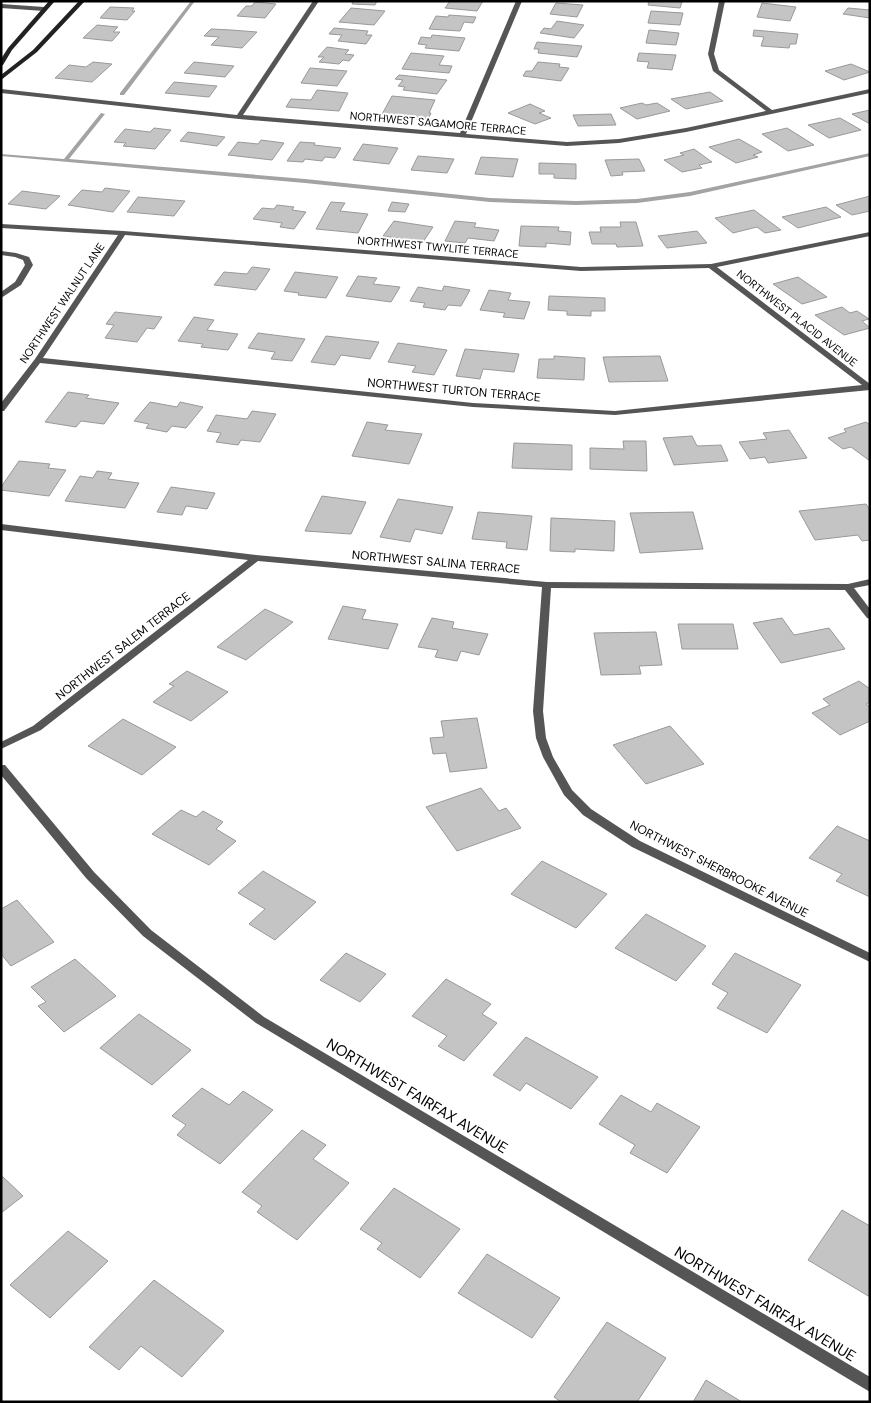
<svg xmlns="http://www.w3.org/2000/svg" width="871" height="1403" font-family="'DM Sans',sans-serif">
  <rect width="100%" height="100%" fill="#fff"/>
  <g fill="none" stroke-linecap="round" stroke-linejoin="round">
    <path fill="#a3a3a3" fill-rule="evenodd" d="M191 1H195L124 95H120V93Z
      M101 113 105 114 69 159 305 179 490 198 576 201 637 199 690 192 870 153V156L690 196 637 203 576 205 490 202 305 183 1 156V154L64 159Z"/>
  </g>
  <path fill="#c4c4c4" stroke="#999" d="M353 1H377L375 5 352 4Z
    M450 1H483L477 11 445 8Z
    M649 1H676L682 2 680 8 648 5Z
    M255 2 276 4 265 18 237 16 246 6H252Z
    M556 3 583 5 577 17 550 14Z
    M762 3 796 7 790 21 757 17Z
    M110 7 134 8 132 11H135L127 20 100 18Z
    M351 8 385 11 374 25 339 22Z
    M848 8 870 10V18L843 14Z
    M651 11 683 13 680 25 648 23Z
    M449 15 476 17 473 23 464 22 460 31 429 29 436 16 448 17Z
    M557 21 584 25 574 38 540 33 544 28 551 29Z
    M97 25 118 27 113 32H120L112 41 83 38Z
    M334 28 368 31 366 35H372L366 44 338 41 342 35 329 34Z
    M211 29 231 30 257 32 242 48 211 45 219 37 204 36Z
    M649 30 679 33 676 45 646 43Z
    M754 30 798 34 796 44H790L789 48 761 46 764 37 753 36Z
    M432 35 465 38 459 51 425 48 427 45 418 44 421 37 431 38Z
    M537 42 582 46 577 57 538 53 539 49H534Z
    M327 47 349 50 345 54 354 55 349 61 343 60 339 64 319 62 324 57H318Z
    M411 53 444 56 439 65 452 66 449 73 402 69Z
    M639 53 676 55 672 70 647 68 649 62 637 61Z
    M93 62 112 64 92 82 55 78 69 65 86 67Z
    M194 62 234 66 225 77 184 73Z
    M538 62 560 64 559 67 569 68 561 81 523 76 526 71H532Z
    M851 64 870 72 844 80 825 71Z
    M310 68 347 71 337 86 301 83Z
    M399 75 447 80 437 94 403 90 405 87 398 86 403 80 395 79Z
    M174 82 217 86 209 97 165 93Z
    M317 90 348 93 339 111 286 107 291 99 311 100Z
    M710 92 723 101 686 109 671 99Z
    M392 96 435 100 429 113H431L428 120 381 116Z
    M642 103 646 105 657 103 670 111 637 119 620 108Z
    M530 104 545 111 539 113 551 118 535 124 508 113Z
    M870 110V124L852 114Z
    M611 114 616 125 578 126 573 115Z
    M840 118 861 130 829 138 808 125Z
    M154 128 171 130 155 149 123 146 126 143 114 142 125 129 150 132Z
    M787 128 814 145 788 151 762 134Z
    M188 132 225 137 217 146 180 141Z
    M739 139 762 152 753 155 758 157 736 163 709 147Z
    M261 140 284 143 272 160 228 155 238 142 258 144Z
    M300 142 315 143 314 145 341 148 335 158 325 157 322 161 305 159 303 162 287 161Z
    M363 144 398 148 389 164 353 160Z
    M694 149 712 162 699 165 702 168 682 172 664 160 684 155 680 153Z
    M418 156 454 159 447 173 411 170Z
    M481 157 518 159 513 177 475 174Z
    M639 159 645 171 622 172 623 175 611 176 605 160Z
    M539 163 576 164V179L554 178V174H539Z
    M105 188 130 191 113 212 68 205 82 190 102 192Z
    M22 191 60 196 46 209 8 204Z
    M870 196V211L852 215 836 205Z
    M138 197 185 201 174 216 127 212Z
    M331 202 345 203 340 211 368 214 358 233 316 229Z
    M392 202 409 204 405 212 388 211Z
    M277 205 294 207 292 210 306 212 294 229 280 227 282 223 253 219 262 208 274 209Z
    M826 207 841 217 798 228 782 217Z
    M754 210 781 230 765 233 757 227 733 233 715 218Z
    M394 221 433 227 423 242 383 236Z
    M455 221 476 223 474 227 499 230 494 241 468 238 465 243 445 241Z
    M620 222H636L643 246 617 247 616 244H592L589 232H601L600 227H621Z
    M521 226 559 227 558 231 571 232 570 245 546 243V247L519 246Z
    M697 231 707 243 667 248 658 236Z
    M252 267 270 269 256 290 214 285 224 272 247 274Z
    M295 272 338 277 326 298 298 295 299 293 284 291Z
    M358 276 377 278 373 284 400 287 391 302 346 296Z
    M798 277 827 297 802 304 773 284Z
    M444 286 470 290 461 306 448 305 445 310 423 307 425 303 410 301 418 287 442 291Z
    M489 290 511 293 508 300 530 302 524 319 503 317 505 313 480 310Z
    M549 296 605 298V311H591V316L567 315V311L548 310Z
    M842 307 850 313 857 311 869 319 862 321 870 328 844 335 815 315Z
    M115 312 162 317 154 329 147 328 137 342 105 338 114 325 106 324Z
    M194 317 214 320 207 330 238 334 228 350 201 347 203 344 178 341Z
    M258 333 305 339 292 361 271 359 275 352 248 348Z
    M326 336 379 342 370 359 341 355 335 365 311 362Z
    M398 343 447 350 434 375 412 372 416 366 388 362Z
    M465 349 519 354 514 372 483 369 480 379 456 376Z
    M554 356 585 358 584 380 537 378 539 359H554Z
    M660 356 668 381 609 382 603 357Z
    M68 392 89 395 86 398 119 403 104 424 81 421 76 427 45 422Z
    M150 402 177 407 180 402 203 407 186 428 172 426 167 432 146 428 149 424 134 421Z
    M252 411 276 414 260 442 241 440 238 445 216 442 221 433 207 431 216 415 247 419Z
    M367 422 388 425 385 430 422 434 409 464 352 456Z
    M866 422 870 425V461L851 447 843 449 828 438 846 432 844 429Z
    M789 430 807 458 768 463 765 457 750 459 739 442 767 439 763 433Z
    M692 436 697 446 721 445 728 461 674 465 663 438Z
    M623 441H646L647 471 590 469V448L624 449Z
    M514 443 572 445V470L512 468Z
    M19 461 50 464 48 468 66 470 49 496 1 490V487Z
    M97 471 112 473 108 479 139 483 125 508 65 501 80 476 93 478Z
    M171 487 215 493 207 509 186 506 182 515 157 512Z
    M322 496 366 502 351 534 305 531Z
    M398 499 453 507 442 534 415 529 410 542 380 537Z
    M866 504 870 510V540L862 541 858 535 815 540 799 511Z
    M478 512 532 516 527 550 506 548 507 542 472 539Z
    M693 512 703 549 640 553 630 513Z
    M551 518 615 521 614 551 575 549V552L550 551Z
    M343 606 366 610 362 619 398 624 388 649 328 639Z
    M265 609 293 622 246 660 217 647Z
    M432 618 454 622 452 628 488 634 479 655 461 651 457 661 435 657 438 650 418 647Z
    M782 618 794 635 829 628 845 649 781 663 753 623Z
    M678 624H733L738 649H682Z
    M656 632 662 665 639 666 641 674 601 675 594 633Z
    M187 671 228 692 191 721 153 702 174 686 169 684Z
    M859 681 870 689V702L866 704 870 707V721L840 735 812 713 830 705 823 699Z
    M477 718 487 768 450 772 446 753 433 754 430 738 444 737 441 721Z
    M123 719 176 747 142 775 88 746Z
    M670 726 704 764 646 784 613 745Z
    M481 788 499 811 506 808 521 828 457 851 426 807Z
    M181 810 196 817 203 811 223 822 216 829 236 841 209 865 152 834Z
    M837 826 870 841V897L836 881 842 874 809 858Z
    M542 861 607 894 576 928 511 894Z
    M263 871 316 902 275 940 249 924 265 909 238 893Z
    M17 900 54 942 11 966 1 954V909Z
    M646 914 706 946 676 981 615 948Z
    M346 953 386 974 360 1002 320 980Z
    M735 953 801 985 767 1033 717 1008 728 993 712 984Z
    M75 959 116 996 64 1032 38 1006 46 1002 31 987Z
    M446 979 491 1004 482 1014 497 1023 464 1061 438 1046 447 1036 412 1016Z
    M139 1014 191 1050 152 1085 100 1048Z
    M526 1037 598 1077 571 1109 526 1083 520 1091 493 1075Z
    M202 1088 229 1105 243 1091 273 1110 220 1164 177 1135 186 1125 172 1116Z
    M621 1095 651 1112 657 1103 700 1127 667 1173 630 1153 635 1145 599 1124Z
    M302 1130 326 1145 313 1159 349 1183 297 1240 257 1212 262 1206 242 1192Z
    M1 1175 23 1196 1 1213Z
    M394 1188 460 1229 420 1278 377 1249 382 1243 360 1229Z
    M842 1210 870 1226V1297L808 1260Z
    M68 1231 108 1261 50 1318 10 1285Z
    M487 1254 560 1298 532 1338 458 1293Z
    M154 1280 224 1331 182 1377 141 1346 119 1370 89 1347Z
    M607 1322 666 1358 637 1402H561L554 1397Z
    M706 1380 742 1402H693Z"/>
  <g fill="none" stroke-linecap="round" stroke-linejoin="round">
    <path fill="#555" fill-rule="evenodd" d="M1 251 16 253 29 257 33 265 21 285 1 298V292L15 282 25 265 23 260 15 257 1 255Z"/>
    <path fill="#555" fill-rule="evenodd" d="M313 1H319L243 115 460 133 516 1H522L466 134 567 142 619 139 686 128 766 111 713 71 708 54 719 1H725L714 54 719 70 772 110 870 89V93L686 132 619 143 567 146 239 119 1 93V89L237 115Z
      M1 4 44 7 47 9 44 11 1 8Z
      M1 224 123 231 581 267 711 264 870 232V236L717 267 870 384V390L615 415 473 407 40 363 4 411H1V403L35 359 118 235 1 228ZM125 235 581 271 709 268 862 385 615 411 473 403 43 358Z
      M1 524 256 555 547 582 848 584 870 579V585L854 588 870 609V619L867 618 845 590 551 588 543 711 546 738 553 757 572 790 591 809 640 841 870 953V962L632 847 583 815 564 795 543 757 536 738 533 711 542 587 258 561 41 730 1 749V742L33 726 248 560 1 530Z
      M1 765H5L94 872 151 930 264 1017 870 1377V1392L256 1023 143 936 86 878 1 775Z"/>
    <path fill="#222" fill-rule="evenodd" d="M49 1H55L12 50 3 65 1 66V59L8 48Z
      M79 1H85L37 52 1 80V75L33 50Z"/>
  </g>
  <g text-anchor="middle" dominant-baseline="central" stroke-width="4" stroke-linejoin="round" paint-order="stroke">
    <g font-size="11" fill="#000" stroke="#fff">
      <text transform="translate(438 123) rotate(5)">NORTHWEST SAGAMORE TERRACE</text>
      <text transform="translate(438 247) rotate(5)">NORTHWEST TWYLITE TERRACE</text>
      <text transform="translate(62 303) rotate(-56)">NORTHWEST WALNUT LANE</text>
      <text transform="translate(797 318) rotate(38)">NORTHWEST PLACID AVENUE</text>
    </g>
    <g font-size="12" fill="#000" stroke="#fff">
      <text transform="translate(454 390) rotate(5)">NORTHWEST TURTON TERRACE</text>
      <text transform="translate(436 562) rotate(5)">NORTHWEST SALINA TERRACE</text>
      <text transform="translate(123 646) rotate(-38)">NORTHWEST SALEM TERRACE</text>
      <text transform="translate(719 869) rotate(27)">NORTHWEST SHERBROOKE AVENUE</text>
    </g>
    <g font-size="15" fill="#000" stroke="#fff">
      <text transform="translate(417 1096) rotate(31)">NORTHWEST FAIRFAX AVENUE</text>
      <text transform="translate(765 1304) rotate(31)">NORTHWEST FAIRFAX AVENUE</text>
    </g>
  </g>
  <rect width="871" height="1403" fill="none" stroke="#000000" stroke-width="5"/>
</svg>
